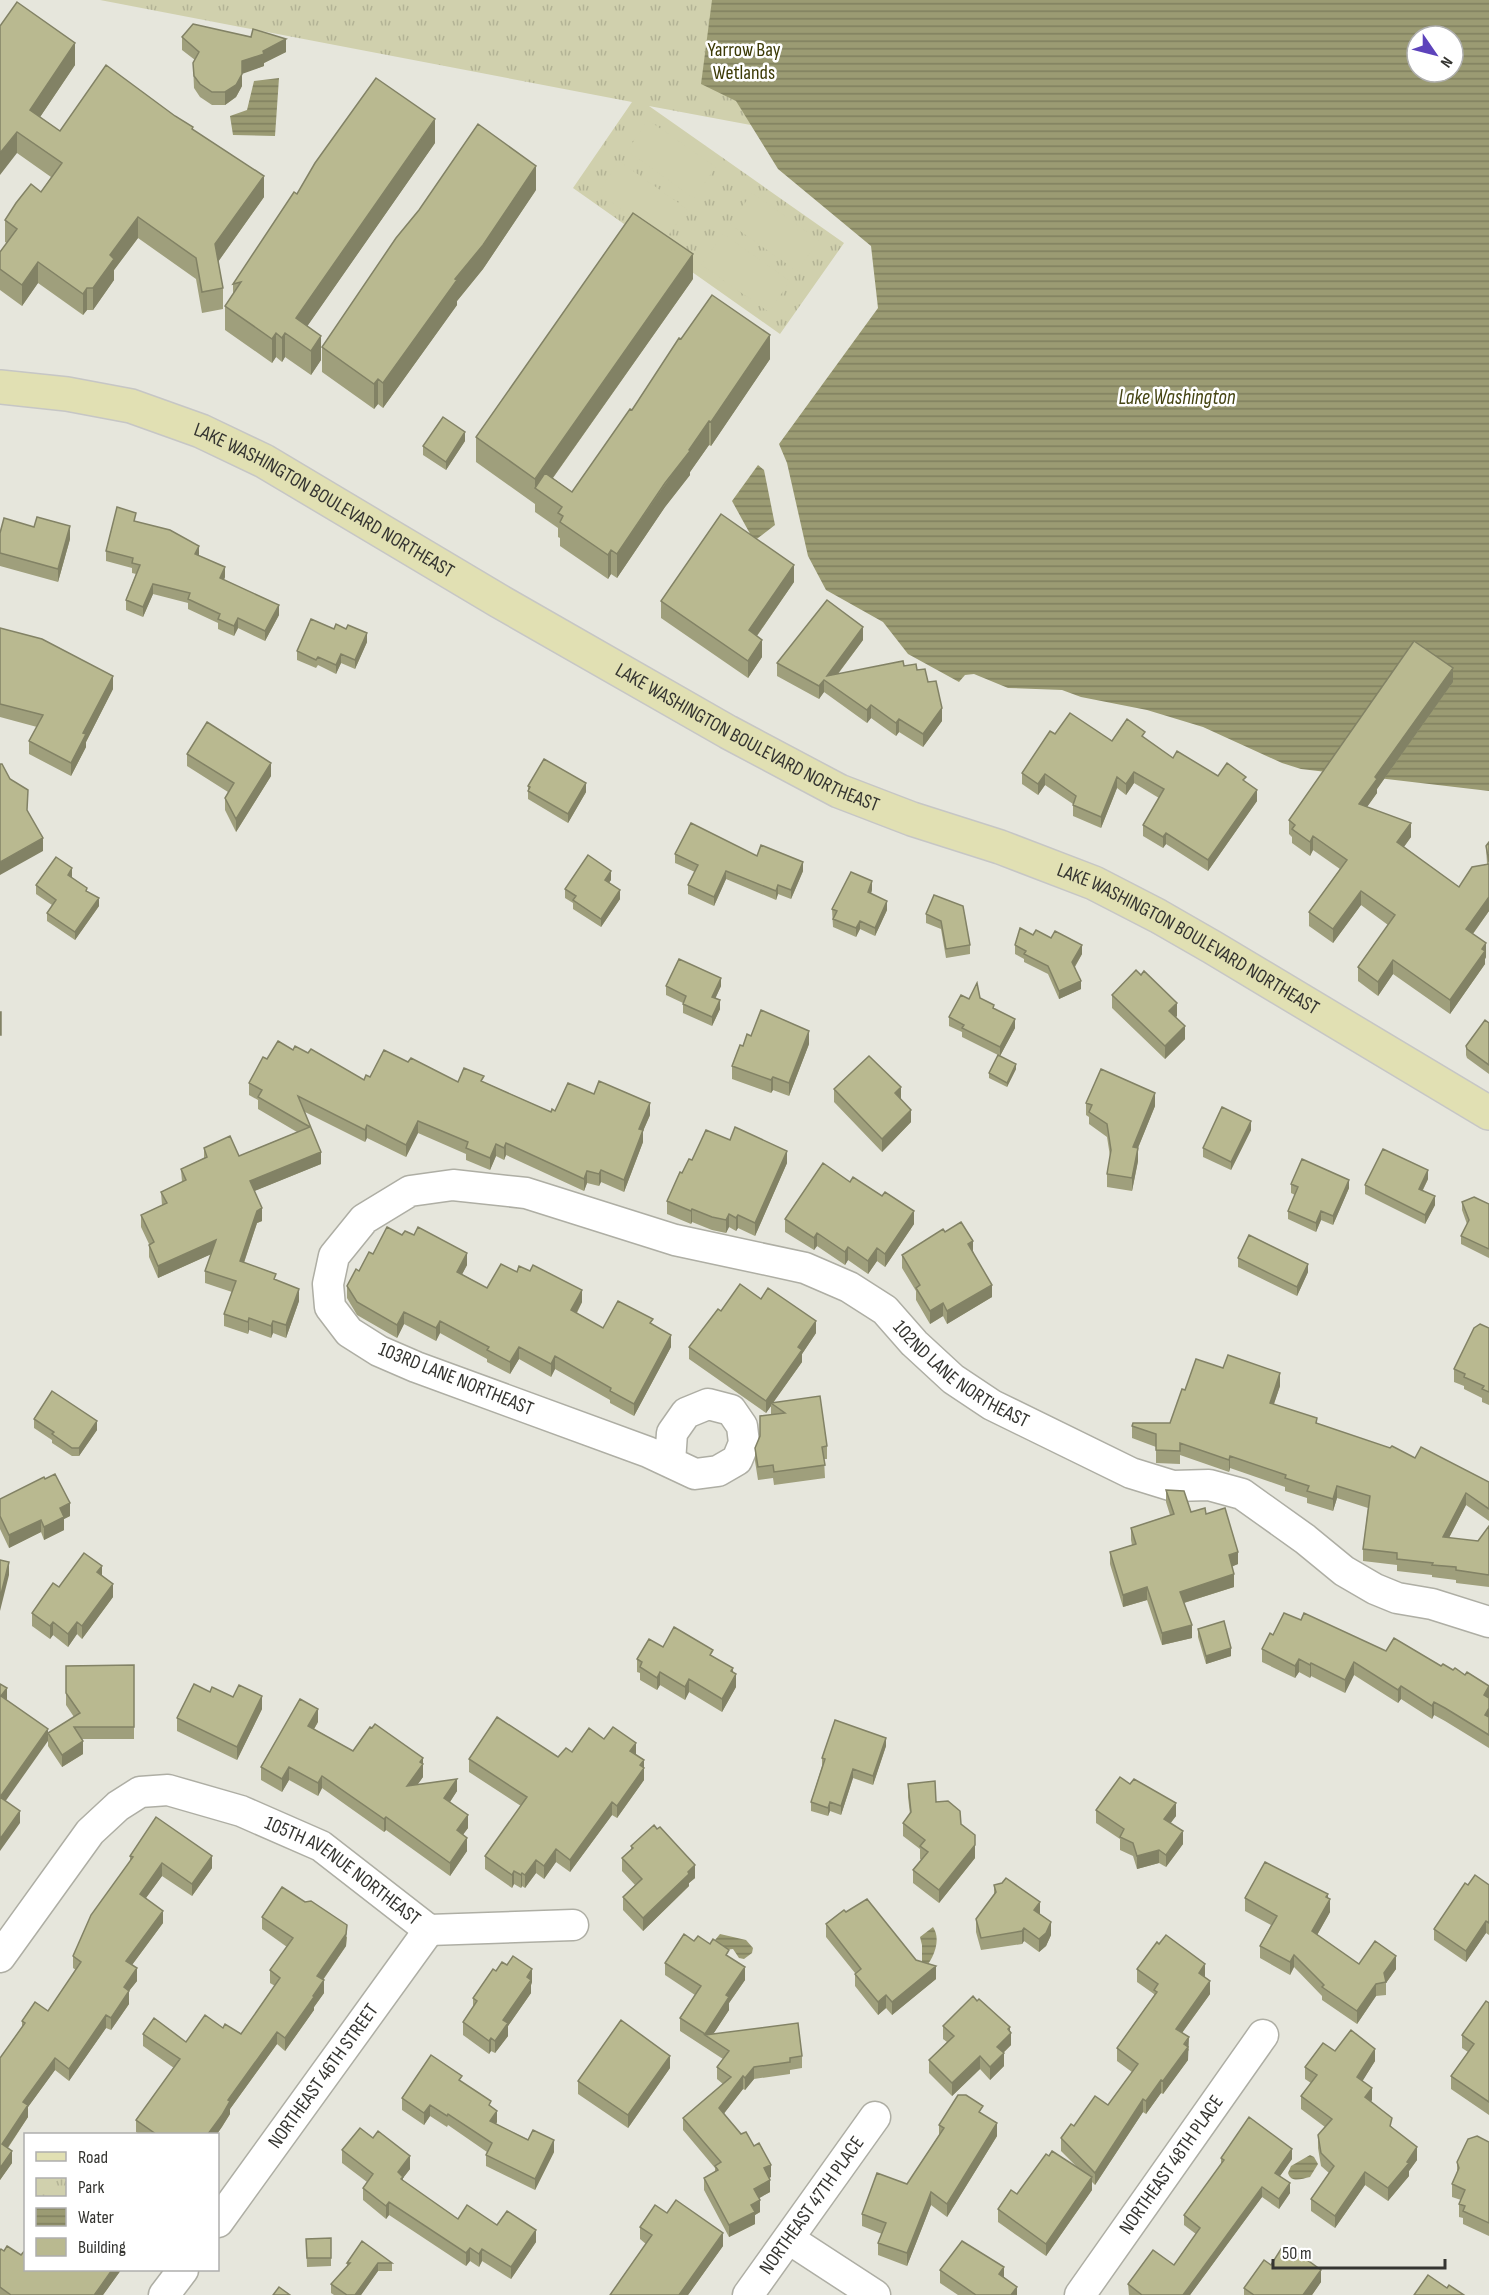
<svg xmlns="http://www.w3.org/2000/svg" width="1489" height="2295" font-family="'Sofia Sans Condensed',sans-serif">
  <defs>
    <pattern id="park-tufts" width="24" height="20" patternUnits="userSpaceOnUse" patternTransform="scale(1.5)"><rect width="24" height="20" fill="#d0d0ad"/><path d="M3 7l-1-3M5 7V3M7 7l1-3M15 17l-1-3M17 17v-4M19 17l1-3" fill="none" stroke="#b3b395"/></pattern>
    <pattern id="water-rules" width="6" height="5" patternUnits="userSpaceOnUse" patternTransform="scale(1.5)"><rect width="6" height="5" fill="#9b9b73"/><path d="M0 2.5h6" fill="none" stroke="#7f7f5f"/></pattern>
  </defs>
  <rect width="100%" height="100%" fill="#e6e6dc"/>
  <path fill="url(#park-tufts)" d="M100 0H888L767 128 649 106 844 243 780 334 573 188 632 102Z"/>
  <path fill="#d0d0ad" d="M648 120 716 167 694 198 627 151Z
    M619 161 687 209 665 240 598 193Z
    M752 193 819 240 797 271 730 224Z
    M723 234 790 281 769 312 701 265Z"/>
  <path fill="url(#water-rules)" fill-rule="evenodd" d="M712 0H1489V791L1301 769 1282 763 1203 727 1147 710 1081 697 1062 690 1008 688 974 674 965 675 959 682 908 654 883 622 826 590 808 556 787 463 779 444 878 308 871 246 778 169 736 101 701 84ZM1417 36H1453V72H1417Z
    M279 78 275 136 233 135 230 116 247 110 254 81Z
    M758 465 764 470 775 525 754 541 732 501Z
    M933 1927C942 1940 933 1961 922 1971V1945L920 1937Z
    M720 1934 746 1940 753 1948 752 1953 744 1959 739 1958 733 1949 724 1950 716 1945 715 1940Z
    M1310 2155 1314 2157 1318 2164 1310 2177C1301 2179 1291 2183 1288 2173L1291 2166Z"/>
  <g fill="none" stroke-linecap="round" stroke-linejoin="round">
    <defs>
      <g id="minor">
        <path id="s1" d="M670 1462 672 1433 686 1413 708 1404 731 1410 742 1426 744 1443 737 1460 718 1471 695 1474 648 1452 416 1367 379 1351 349 1332 330 1307 328 1284 334 1256 364 1219 410 1191 453 1185 526 1193 675 1240 805 1268 849 1287 885 1310 914 1343 953 1379 992 1405 1131 1473 1173 1486 1209 1485 1242 1494 1305 1539 1344 1571 1375 1589 1397 1598 1432 1604 1489 1622"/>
        <path id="s2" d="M0 1957 90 1832 118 1806 140 1792 168 1790 241 1811 321 1846 429 1930 573 1925"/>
        <path id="s3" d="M218 2222 429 1930"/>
        <path d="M789 2239 875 2295"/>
        <path d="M164 2295 183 2270"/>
        <path id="s4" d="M748 2295 875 2117"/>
        <path id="s5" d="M1080 2295 1263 2035"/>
      </g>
      <g id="major">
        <path id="s6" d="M0 387 67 394 131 406 201 431 264 461 499 601 728 732 839 791 912 819 1000 847 1094 883 1158 916 1212 947 1489 1113"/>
      </g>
    </defs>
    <use href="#minor" stroke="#aeaea4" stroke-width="33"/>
    <use href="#major" stroke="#c6c6c5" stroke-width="36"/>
    <use href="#minor" stroke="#fff" stroke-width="30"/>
    <use href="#major" stroke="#e1e0b3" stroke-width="33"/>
  </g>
  <path fill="#9f9f7c" d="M0 26 75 65 40 117 60 131 193 130 264 197 218 262 223 288V309L202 313 196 279 138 238 114 270V280L93 310H87L83 315 38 283 22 306 0 290V252L7 243 5 242V220L41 192 51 177 17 153Z
    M182 37 286 52 264 63V66L242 73V86L236 97 225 105H212L200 97 194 88 193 63 195 60 182 50Z
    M435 143 307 326 321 360 311 375 285 357 282 362 276 357 272 363 225 330V306L233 294V284L297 194Z
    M536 190 483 269 457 301V305L383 408 378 404 374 409 322 372V347Z
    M693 279 553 478 572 492 632 410 681 339 770 359 711 446 709 445 690 472V475L665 507 617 578 611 574 608 579 560 546V538L558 537V528L535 512V503V504L476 462V437Z
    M465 441 446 470 423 455V446Z
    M136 521 199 556 225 577 224 580 279 615 265 641 238 628 234 636 218 629V623L188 609V603L153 594 143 617 126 610V600L136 574 132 573V568L106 561V551Z
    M0 533 70 539 58 582 0 566Z
    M794 582 757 636 762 657 748 678 661 618V601Z
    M0 628 113 689 86 742V747L71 776 29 754V741L37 727 0 717Z
    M334 629 367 642 355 669 341 663 336 674 318 665 316 668 297 660V651Z
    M863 640 838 674 904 666 917 670 928 682 942 721 923 747 899 732 896 736 871 718 867 723 824 692 819 699 777 676V663Z
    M1453 682 1377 789V793L1367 807 1411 837 1404 847 1459 887 1487 864 1486 846 1489 842V911L1473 934 1486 957 1485 959V964L1450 1014 1393 974 1378 996 1358 981V967L1388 925 1361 905 1333 943 1309 926V912L1340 869 1313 850 1310 856 1292 843V837L1289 834V820Z
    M1055 734 1112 741 1145 739 1173 758 1218 776 1246 782 1257 801 1208 871 1166 844 1163 848 1143 836V825L1159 798 1134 783 1126 795 1117 788 1101 828 1073 816V804L1045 785 1038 795 1022 784V773Z
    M187 754 271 776 236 832 225 810V798L228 792 187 766Z
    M528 786 586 792 568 823 528 799Z
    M675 854 757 856 803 871 791 899 778 894 776 900 726 879 714 906 688 894V885L695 872 675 863Z
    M72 877V878L87 892 99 906 75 940 47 921V913L52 905 36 894V885Z
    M611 880 609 882 620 899 601 927 573 909V903L565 898V889Z
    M872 890 871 894 887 910 875 936 860 929 856 937 833 927 832 909Z
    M934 895 970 945V954L946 958 941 929 926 923V914Z
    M1033 935 1082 954 1075 967 1081 989 1059 999 1048 974 1024 962V959L1015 954V945Z
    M666 986H721L715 998 720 1009 712 1026 683 1013V1003L666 995Z
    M1112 995 1177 1016 1176 1017 1185 1039 1165 1059 1112 1008Z
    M980 998 994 1009 1015 1028 1000 1056 962 1037V1032L949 1026V1017L969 999Z
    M1489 1023V1074L1467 1058 1466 1055V1046Z
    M751 1036 809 1044 789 1096 773 1090 771 1093 732 1079V1066L743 1046Z
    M293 1050 308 1053 364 1080 370 1077 408 1062 458 1082H484L551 1112 555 1111 594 1094 650 1115 643 1131V1142L624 1192 601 1182 599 1186 587 1183 584 1191 506 1155 504 1160 496 1156 490 1170 466 1160V1154L418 1133 406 1157 367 1138 365 1142 305 1112 321 1164 254 1191 262 1221 257 1223 244 1263 276 1280 299 1301 286 1338 273 1333 271 1338 249 1330 248 1334 224 1326V1314L232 1292 205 1283V1271L211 1254 158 1278 149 1257V1244L141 1227V1215L162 1205 161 1192 182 1182 181 1169 204 1158V1148L239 1156 297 1132 258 1109V1100L249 1095V1083L267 1059Z
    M1016 1069 1007 1087 989 1078V1073Z
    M834 1089 911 1122 882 1152 834 1102Z
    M1086 1103 1155 1106 1138 1148V1161L1132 1191 1107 1187V1174L1110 1156 1107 1137 1089 1124V1117L1086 1115Z
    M1251 1130 1231 1170 1203 1157V1148Z
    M730 1140 787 1163 755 1236 738 1228 736 1231 729 1227 726 1233 712 1230 692 1222 691 1224 667 1214V1201L682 1173 692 1160Z
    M1428 1179 1423 1190 1435 1205 1425 1224 1365 1194V1185Z
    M1291 1184 1349 1188 1333 1225 1321 1220 1316 1232 1288 1219V1211L1295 1195 1291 1193Z
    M1462 1202 1489 1204V1258L1461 1244V1236L1467 1224 1462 1210Z
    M785 1219 914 1224 885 1267 877 1261 868 1274 848 1260 845 1265 817 1246 814 1250 785 1232Z
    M945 1232 973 1251 992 1297 947 1324 943 1316 930 1324 916 1300V1291L902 1268V1255Z
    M402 1235 467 1265 462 1274 487 1288 517 1272 582 1302 577 1313 603 1328 653 1325 671 1347 634 1416 610 1403V1400L555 1369 551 1377 519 1359 510 1374 487 1362V1359L440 1333 436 1341 404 1324 397 1338 357 1315 347 1298V1286L373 1254Z
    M1238 1258 1308 1272 1297 1296 1238 1267Z
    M761 1299 816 1333 802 1354V1362L773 1403 827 1446V1459H824L825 1478 774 1485 773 1478 758 1480 755 1461V1448L771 1414V1406L766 1413 689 1359V1347L721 1311Z
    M1489 1328V1405L1482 1402V1398L1464 1389V1386L1454 1382V1369Z
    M1223 1368 1280 1386 1274 1404 1317 1424 1415 1458 1489 1482V1521L1466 1505 1449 1538 1478 1541 1489 1526V1587L1456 1583V1580L1432 1577V1575L1397 1571V1565L1363 1561V1549L1368 1508 1337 1498 1333 1511 1307 1503V1498L1285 1491V1487L1230 1468 1229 1472 1180 1455V1464L1156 1463V1447L1132 1438V1426L1170 1423 1185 1390Z
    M34 1419 97 1430 79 1456H72L52 1443V1440L34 1428Z
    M1166 1490 1191 1512 1206 1514 1238 1564 1232 1566 1234 1587 1184 1603 1192 1638 1162 1645 1147 1600 1123 1607 1110 1564V1552L1132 1545 1131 1540V1528L1170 1515 1166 1502Z
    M0 1499 70 1516 64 1519V1530L44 1540 41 1532 9 1548 0 1529Z
    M102 1576 113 1597 82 1639 77 1634 68 1647 53 1635 50 1639 32 1626V1613L59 1587Z
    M1301 1620 1386 1651 1441 1666 1465 1675 1489 1686V1748L1445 1721 1434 1715 1432 1719 1401 1699 1398 1703 1354 1675 1345 1693 1311 1676 1310 1678 1299 1672 1295 1678 1262 1662V1649L1273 1635Z
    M1198 1629 1231 1656 1206 1664 1198 1637Z
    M663 1647 713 1656 733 1672 736 1687 722 1712 689 1692 685 1700 660 1685 657 1690 640 1680V1673L637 1672V1659Z
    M134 1665V1739H82L83 1754 62 1767 48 1746V1733L74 1717 66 1705V1666Z
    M210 1692 233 1697 262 1709 237 1760 177 1731V1718Z
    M318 1722 314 1729 353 1751 423 1758V1777L417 1785 457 1791 450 1802 468 1828 463 1834 467 1851 450 1876 386 1830 384 1832 322 1788 318 1796 289 1780 282 1792 261 1780V1767Z
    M604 1739 636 1755 644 1760V1780L617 1818 612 1815 570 1872 556 1862 544 1879 536 1873 525 1888 522 1886 521 1888 514 1884 512 1888 485 1869V1856L521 1806 469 1772V1759L558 1757Z
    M886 1746 873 1785 853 1778 841 1815 830 1811 828 1816 811 1811V1802L822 1766V1758Z
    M908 1784 936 1802 961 1824 975 1858 939 1903 913 1883V1870L921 1860 920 1859V1849L903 1836V1823L910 1814 908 1797Z
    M1096 1810 1176 1816 1170 1823 1183 1844 1166 1867 1159 1863 1137 1869 1133 1856 1120 1850V1839L1096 1823Z
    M631 1846 695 1878 689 1883V1886L643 1931 623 1910V1897L635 1885 622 1871V1858L631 1850Z
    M130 1856 212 1868 192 1896 162 1876 146 1898 163 1923 132 1965 137 1981 129 1991V2004L111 2030 106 2028 69 2081 55 2070 28 2107V2117L8 2148 12 2163 0 2180V2058L22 2027V2021L48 2011 76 1970 73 1968V1956L130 1861Z
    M994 1885 1040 1914 1051 1935 1046 1946 1039 1952 1024 1941 1022 1944 981 1950 976 1932V1919L994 1895Z
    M1468 1885H1489V1935L1486 1933 1466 1962 1434 1940V1929Z
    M1245 1898H1328L1330 1912 1317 1935 1359 1964 1396 1969 1386 1983V1995L1376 1996 1357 2024 1322 2000V1996L1294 1967 1290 1975 1260 1958V1946L1271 1925 1245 1911Z
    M846 1912 916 1960 936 1979 892 2015 886 2008 878 2015 855 1986V1973L826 1937V1924Z
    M262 1917 347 1937 346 1946 323 1980 324 1993 314 2007V2010L285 2051 277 2044 230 2109V2114L217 2134H139L136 2132V2120L174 2068 143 2046V2034L186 2042 223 2028 241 2034 275 1986 270 1983V1970L287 1947 262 1929Z
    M694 1941 729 1957 745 1980 729 2003V2010L713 2034 802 2056V2068L790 2070V2074L754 2079 745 2090 743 2089 724 2113 771 2177 769 2178 770 2192 759 2198 760 2212 755 2215V2224L729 2237 704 2190V2178L715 2172V2168L683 2130V2118L723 2084 717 2079V2067L723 2059 680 2031V2018L695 1995 665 1975V1963Z
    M1137 1969 1204 1977 1210 1994 1182 2033 1189 2050 1188 2051V2060L1163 2094 1161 2093 1146 2114 1143 2112 1095 2185 1092 2182V2190L1046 2256 998 2222V2209L1017 2194 1049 2156 1080 2170 1061 2151V2138L1108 2105 1132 2072 1117 2061V2048L1154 1996V1994L1137 1982Z
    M496 1971 532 1982 531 1985V1993L508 2026V2036L495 2053 491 2051 489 2054 463 2035V2022L473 2007V1998Z
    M1489 2003V2115L1451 2089V2076L1468 2052 1462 2048V2035Z
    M943 2026 1010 2031 1011 2045 1003 2053 1004 2066 990 2080 980 2069 952 2096 929 2073V2060L947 2042 943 2039Z
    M1335 2051 1375 2061 1362 2081 1372 2100 1370 2102 1392 2127 1417 2160 1409 2171V2176L1388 2201 1365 2185 1335 2228 1311 2211V2199L1329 2173 1321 2166 1318 2148V2135L1325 2127 1301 2109V2096L1311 2083 1305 2079V2067Z
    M670 2068 628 2128 578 2094V2081Z
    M462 2082 491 2107 497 2122 496 2124 554 2152 535 2190 486 2166V2155L487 2152 448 2125 447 2127 430 2116 424 2125 402 2110V2098Z
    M983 2114 997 2136 947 2217 931 2205 907 2266 878 2255V2243L882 2234 862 2226V2214L907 2184 939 2135V2125Z
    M1489 2142V2236L1463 2224V2218L1459 2217V2204L1461 2200 1452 2197V2184L1457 2172V2162Z
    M342 2150 410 2169 403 2178V2181L458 2219 497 2225 536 2242 511 2279 482 2261 479 2267 470 2261 466 2266 389 2215 386 2219 363 2200V2188L367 2182 342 2163Z
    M1221 2158 1292 2159 1280 2176 1290 2193 1279 2209 1262 2197 1190 2295H1129L1128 2284 1174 2265 1196 2234 1184 2225V2215L1221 2164Z
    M667 2213 723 2246 688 2295H610L646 2244 640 2239V2227Z
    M331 2238V2266L307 2267 306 2239Z
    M0 2251H4L21 2255 121 2270 103 2295H0Z
    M347 2263H392V2271H378L361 2295H334L331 2293V2284L347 2266Z
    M940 2270 1004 2277 1017 2295H958L940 2283Z
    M1321 2282 1312 2295H1244V2288Z"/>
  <path fill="#828265" d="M286 39V52L264 63V66L242 74V61Z
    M75 43V65L30 132V110Z
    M242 74V86L236 97 225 105V92Z
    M435 119V143L297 341 296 318Z
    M17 132V153L0 175V153Z
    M536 166V190L483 269 457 301V305L383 408V383L455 279Z
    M264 176V197L215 266V244Z
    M138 217V238L114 270V280L93 310V288L110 255Z
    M693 254V279L542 493 535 488V504V479Z
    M38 262V283L22 306V285Z
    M87 288V310L83 315V294Z
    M276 333V357L272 363V339Z
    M285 333V357L282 362V338Z
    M770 335V359L711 446V422Z
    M321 336V360L311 375V351Z
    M378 379V404L374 409V384Z
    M709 421V445L690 472V475L665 507 617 578V554Z
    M465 432V441L446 470V462Z
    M70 526V539L58 582V569Z
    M199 546V556L195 554Z
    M611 550V574L608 579V555Z
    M794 565V582L749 647V630Z
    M225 567V577L220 588V578Z
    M153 584V594L143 617V607Z
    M279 605V615L265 641V631Z
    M238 618V628L234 636V626Z
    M863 627V640L830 684 827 676Z
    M367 633V642L355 669V660Z
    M762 640V657L748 678V661Z
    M341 654V663L336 674V665Z
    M1453 668V682L1377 789V793L1359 818V804L1375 777Z
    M113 676V689L86 742V747L71 776V763L83 733Z
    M824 680V692L819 699V686Z
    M871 705V718L867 723V710Z
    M942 708V721L923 747V734Z
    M899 719V732L896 736V723Z
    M271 763V776L236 832V819Z
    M1134 772V783L1126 795V784Z
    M1045 774V785L1038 795V784Z
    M1117 777V788L1101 828V817Z
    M586 783V792L568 823V814Z
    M1257 790V801L1208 871V860Z
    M1411 823V837L1397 856V842Z
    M1166 833V844L1163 848V837Z
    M1313 836V850L1310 856V842Z
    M43 838V851L0 875V862Z
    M803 862V871L791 899V890Z
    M72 868V877L68 883V875Z
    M611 871V880L605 888V880Z
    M726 871V879L714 906V897Z
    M872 881V890L868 901V892Z
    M778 885V894L776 900V891Z
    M620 890V899L601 927V919Z
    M1361 891V905L1333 943V929Z
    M1489 897V911L1466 943V929Z
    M99 898V906L75 940V932Z
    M887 901V910L875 936V928Z
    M860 921V929L856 937V928Z
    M1486 943V957L1485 959V964L1450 1014V1000Z
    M1082 945V954L1072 971V962Z
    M1393 960V974L1378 996V982Z
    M721 978V986L712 1006V997Z
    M1081 981V989L1059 999V991Z
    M720 1000V1009L712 1026V1017Z
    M1177 1003V1016L1169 1024V1011Z
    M1015 1019V1028L1000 1056V1047Z
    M1185 1026V1039L1165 1059V1046Z
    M809 1031V1044L789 1096V1083Z
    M1016 1064V1069L1007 1087V1083Z
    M773 1077V1090L771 1093V1080Z
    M901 1087V1100L895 1093Z
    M1155 1093V1106L1133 1160V1147Z
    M650 1103V1115L643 1131V1142L624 1192V1180L639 1129Z
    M911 1110V1122L882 1152V1139Z
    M418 1121V1133L406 1157V1145Z
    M1251 1121V1130L1231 1170V1162Z
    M367 1125V1138L365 1142V1130Z
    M506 1143V1155L504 1160V1148Z
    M496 1144V1156L490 1170V1158Z
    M1138 1148V1161L1132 1191V1178Z
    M787 1151V1163L755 1236V1223Z
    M321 1152V1164L250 1193V1181Z
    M601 1170V1182L599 1186V1174Z
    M1428 1170V1179L1419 1197V1189Z
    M587 1171V1183L584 1191V1179Z
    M1349 1180V1188L1333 1225V1216Z
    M1435 1196V1205L1425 1224V1215Z
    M262 1208V1221L257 1223 240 1274V1261L257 1211Z
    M692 1209V1222L691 1224V1211Z
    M914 1211V1224L885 1267V1254Z
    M1321 1211V1220L1316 1232V1223Z
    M729 1214V1227L726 1233V1220Z
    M738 1215V1228L736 1231V1218Z
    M817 1233V1246L814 1250V1238Z
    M216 1240V1252L158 1278V1266Z
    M973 1241V1254L968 1244Z
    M848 1247V1260L845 1265V1252Z
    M877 1248V1261L868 1274V1261Z
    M467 1253V1265L457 1284V1272Z
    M1308 1264V1272L1297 1296V1287Z
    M992 1285V1297L947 1324V1311Z
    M299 1289V1301L286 1338V1325Z
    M582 1290V1302L571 1323V1310Z
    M943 1303V1316L930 1324V1311Z
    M404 1312V1324L397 1338V1325Z
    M249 1318V1330L248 1334V1322Z
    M273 1321V1333L271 1338V1326Z
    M440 1321V1333L436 1341V1328Z
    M816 1321V1333L802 1354V1362L772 1404 771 1403V1406L766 1413V1401L798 1347Z
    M671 1335V1347L634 1416V1404Z
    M519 1347V1359L510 1374V1362Z
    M555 1356V1369L551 1377V1364Z
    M1280 1373V1386L1270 1415V1403Z
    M97 1421V1430L79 1456V1448Z
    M1230 1456V1468L1229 1472V1460Z
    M1337 1486V1498L1333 1511V1499Z
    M1466 1493V1505L1443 1549V1537Z
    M70 1503V1516L64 1519V1530L44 1540V1527L60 1508Z
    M41 1520V1532L9 1548V1535Z
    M1238 1552V1564L1229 1568V1555Z
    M9 1562V1575L0 1611V1598Z
    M102 1566V1579L97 1572Z
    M1234 1574V1587L1180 1604V1592Z
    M113 1584V1597L82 1639V1626Z
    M1147 1587V1600L1123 1607V1595Z
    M53 1622V1635L50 1639V1626Z
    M77 1622V1634L68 1647V1634Z
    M1192 1625V1638L1162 1645V1633Z
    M1231 1648V1656L1206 1664V1656Z
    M1299 1659V1672L1295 1678V1666Z
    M1354 1662V1675L1345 1693V1680Z
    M1311 1663V1676L1310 1678V1665Z
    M733 1668V1680L736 1674V1687L722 1712V1699Z
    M660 1672V1685L657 1690V1678Z
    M689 1679V1692L685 1700V1687Z
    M1401 1686V1699L1398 1703V1690Z
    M1489 1687V1700L1484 1695Z
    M7 1688V1700L1 1696Z
    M262 1696V1709L237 1760V1747Z
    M1434 1702V1715L1432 1719V1706Z
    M1489 1708V1721L1485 1715Z
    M318 1709V1722L308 1739V1726Z
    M48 1729V1741L0 1809V1797Z
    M886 1738V1746L873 1785V1776Z
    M83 1741V1754L62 1767V1755Z
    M636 1743V1756L630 1751Z
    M423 1758V1777L407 1799V1786Z
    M644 1760V1780L617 1818V1806Z
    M289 1767V1780L282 1792V1779Z
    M853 1769V1778L841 1815V1806Z
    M322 1776V1788L318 1796V1783Z
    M457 1779V1791L444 1811V1798Z
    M612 1802V1815L570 1872V1860Z
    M830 1802V1811L828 1816V1808Z
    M1176 1803V1816L1164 1832V1819Z
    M20 1811V1823L0 1851V1839Z
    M468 1815V1828L457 1843V1830Z
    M386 1817V1830L384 1832V1819Z
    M1183 1831V1844L1166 1867V1855Z
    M467 1838V1851L450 1876V1863Z
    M975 1845V1858L939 1903V1890Z
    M556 1849V1862L544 1879V1866Z
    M1159 1850V1863L1137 1869V1856Z
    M212 1856V1868L192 1896V1884Z
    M536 1860V1873L525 1888V1875Z
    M162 1863V1876L140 1906V1894Z
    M695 1865V1878L689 1883V1886L643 1931V1918Z
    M514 1871V1884L512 1888V1875Z
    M522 1873V1886L521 1888V1875Z
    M1328 1894V1903L1330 1899V1912L1312 1944V1931Z
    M1040 1902V1915L1034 1910Z
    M163 1911V1923L126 1973V1961Z
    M1486 1921V1933L1466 1962V1951Z
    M1051 1922V1935L1046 1946 1039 1952V1939Z
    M347 1925 346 1946 317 1988V1976Z
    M1024 1928V1941L1022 1944V1931Z
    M1294 1955V1967L1290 1975V1962Z
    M1396 1956V1969L1386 1983 1384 1973Z
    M1205 1964V1977L1199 1985V1973Z
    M936 1966V1979L892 2015V2002Z
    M745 1967V1980L729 2003V2010L710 2039 705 2035V2047V2034L726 1995Z
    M137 1968V1981L129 1991V2004L111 2030V2018L124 1987Z
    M532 1969V1982L531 1985V1993L508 2026V2036L495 2053V2041L503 2020 527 1977Z
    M324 1980V1993L314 2007V2010L285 2051V2038Z
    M1210 1981V1994L1176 2041V2029Z
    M1376 1984V1996L1357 2024V2011Z
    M886 1995V2008L878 2015V2002Z
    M106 2015V2028L69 2081V2069Z
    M1010 2027V2034L1011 2033V2045L997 2059V2047Z
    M277 2032V2044L230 2109V2114L222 2127 217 2134H208L228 2100Z
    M1189 2037 1188 2060 1163 2094V2081Z
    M491 2038V2051L489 2054V2041Z
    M1375 2049V2061L1357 2090V2077Z
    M1004 2053V2066L990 2080V2067Z
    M670 2056V2068L628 2128V2115Z
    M980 2056V2069L952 2096V2083Z
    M55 2058V2070L28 2107V2117L2 2156V2144L23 2102Z
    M754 2067V2079L745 2090V2078Z
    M743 2076V2089L719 2120V2108Z
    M1161 2080V2093L1146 2114V2101Z
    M1372 2088V2100L1365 2110V2097Z
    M1143 2099V2112L1095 2185V2173Z
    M430 2105V2116L424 2125V2113Z
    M497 2111V2122L490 2133V2121Z
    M997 2123V2136L947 2217V2204Z
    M554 2140V2152L535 2190V2179Z
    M1417 2147V2160L1409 2171V2176L1388 2201V2188Z
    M1292 2149V2159L1275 2183V2173Z
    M12 2151V2163L0 2180V2168Z
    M410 2156V2169L403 2178V2189L398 2172Z
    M771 2165V2177L764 2180V2168Z
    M1365 2172V2185L1335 2228V2216Z
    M1092 2177V2190L1046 2256V2244Z
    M770 2180V2192L754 2201V2189Z
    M1290 2183V2193L1279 2209V2199Z
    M1262 2187V2197L1190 2295H1183Z
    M931 2192V2205L907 2266V2253Z
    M760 2200V2212L755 2215V2224L729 2237V2225L751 2205Z
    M389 2202V2215L386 2219V2206Z
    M536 2230V2242L511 2279V2267Z
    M723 2233V2246L688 2295H679Z
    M470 2248V2261L466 2266V2253Z
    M482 2249V2261L479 2267V2254Z
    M378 2263V2271L361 2295H355Z
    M1004 2267V2280L999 2274Z
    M112 2270H121L103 2295H95Z
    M1321 2270V2282L1312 2295H1303Z
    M1017 2287V2295H1011Z"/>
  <path fill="#b9b990" stroke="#828265" stroke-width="1.5" d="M17 2 75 43 30 110 60 131 106 65 175 116 193 127 192 129 264 176 215 244 223 288 202 292 196 258 138 217 110 255 114 259 93 288H87L83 294 38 262 22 285 0 269V252L17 229 5 220 16 203 31 184 41 192 62 163 17 132 0 153V26Z
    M193 24 251 37 253 29 286 39 263 51 264 54 242 61V74L236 85 225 92H212L200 84 194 76 193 63 199 52 182 37Z
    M376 78 435 119 296 318 321 336 311 351 285 333 282 338 276 333 272 339 225 306 241 282 233 284 294 192 297 194 315 163Z
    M478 124 536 166 483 245 455 279 457 280 383 383 378 379 374 384 322 347 396 238 419 210Z
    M633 213 693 254 535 479 476 437Z
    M712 295 770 335 711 422 709 421 689 450 690 451 665 483 617 554 611 550 608 555 560 522 563 516 558 513 562 507 535 488 545 473 572 492 630 409 632 410 679 338 681 339Z
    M443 417 465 432 446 462 423 446Z
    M117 507 136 513 134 521 170 530 199 546 195 554 225 567 220 578 279 605 265 631 238 618 234 626 218 619 220 614 188 599 190 593 153 584 143 607 126 600 140 565 132 563 133 558 106 551Z
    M721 514 794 565 749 630 762 640 748 661 661 601Z
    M37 517 70 526 58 569 0 553V533L4 518 34 527Z
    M827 600 863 627 827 676 903 661 904 666 916 664 917 670 925 669 928 682 936 681 942 708 923 734 899 719 896 723 871 705 867 710 824 680 819 686 777 663Z
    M311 619 334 629 336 624 346 629 348 625 367 633 355 660 341 654 336 665 318 657 316 660 297 651Z
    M0 628 42 639 113 676 83 733 86 734 71 763 29 741 43 715 0 704Z
    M1414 641 1453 668 1375 777 1377 779 1359 804 1411 823 1397 842 1459 887 1472 867 1489 864V897L1466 929 1486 943 1482 949 1485 951 1450 1000 1393 960 1378 982 1358 967 1395 915 1361 891 1333 929 1309 912 1347 860 1313 836 1310 842 1292 829 1295 825 1289 820Z
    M1070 713 1112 741 1127 719 1145 732 1142 736 1173 758 1177 751 1218 776 1227 763 1246 777 1243 780 1257 790 1208 860 1166 833 1163 837 1143 825 1164 789 1134 772 1126 784 1117 777 1101 817 1073 805 1076 796 1045 774 1038 784 1022 773 1050 731 1055 734Z
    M207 722 271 763 236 819 225 798 234 783 187 754Z
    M544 759 586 783 568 814 528 791 530 787 528 786Z
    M0 764H2L10 779 28 790 27 810 43 838 0 862Z
    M691 823 757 856 761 845 803 862 791 890 778 885 776 891 726 871 714 897 688 885 698 865 675 854Z
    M1489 842V862L1486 846Z
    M588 855 611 871 605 880 620 890 601 919 573 900 576 896 565 889Z
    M56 857 72 868 68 875 87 888 86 891 99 898 75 932 47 913 56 900 36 885Z
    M851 872 872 881 868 892 887 901 875 928 860 921 856 928 833 919 837 911 832 909Z
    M934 895 963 906 970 945 946 949 941 921 926 914Z
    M1020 928 1033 935 1036 930 1051 938 1055 931 1082 945 1072 962 1081 981 1059 991 1048 966 1024 954 1026 951 1015 945Z
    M679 959 721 978 712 997 720 1000 712 1017 683 1004 686 996 666 986Z
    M1136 970 1141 975 1144 971 1177 1003 1169 1011 1185 1026 1165 1046 1112 995Z
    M977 983 980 998 994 1005 993 1008 1015 1019 1000 1047 962 1028 964 1025 949 1017 961 995 969 999Z
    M761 1010 809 1031 789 1083 773 1077 771 1080 732 1066 740 1045 743 1046 747 1034 751 1036Z
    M0 1012H1V1035H0Z
    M1485 1020 1489 1023V1065L1467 1049 1466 1046Z
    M278 1041 293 1050 295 1046 308 1053 311 1049 364 1080 366 1075 370 1077 384 1050 408 1062 411 1058 458 1082 464 1068 484 1076 481 1081 551 1112 552 1109 555 1111 568 1083 594 1094 599 1081 650 1103 639 1129 643 1130 624 1180 601 1170 599 1174 587 1171 584 1179 506 1143 504 1148 496 1144 490 1158 466 1148 468 1142 418 1121 406 1145 367 1125 365 1130 298 1096 321 1152 250 1181 262 1208 257 1211 240 1261 276 1274 274 1279 299 1289 286 1325 273 1321 271 1326 249 1318 248 1322 224 1314 236 1281 205 1271 216 1240 158 1266 149 1245 154 1242 141 1215 167 1203 161 1192 186 1180 181 1169 207 1157 204 1148 230 1136 239 1156 310 1127 258 1097 262 1090 249 1083 263 1057 267 1059Z
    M998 1055 1016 1064 1007 1083 989 1073Z
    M869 1056 901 1087 895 1093 911 1110 882 1139 834 1089Z
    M1101 1069 1155 1093 1133 1147 1138 1148 1132 1178 1107 1174 1111 1150 1107 1124 1089 1112 1092 1105 1086 1103Z
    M1222 1107 1251 1121 1231 1162 1203 1148Z
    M735 1127 787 1151 755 1223 738 1215 736 1218 729 1214 726 1220 712 1217 692 1209 691 1211 667 1201 680 1172 682 1173 689 1159 692 1160 706 1130 730 1140Z
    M1383 1149 1428 1170 1419 1189 1435 1196 1425 1215 1365 1185Z
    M1302 1159 1349 1180 1333 1216 1321 1211 1316 1223 1288 1211 1298 1187 1291 1184Z
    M823 1163 850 1182 853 1177 882 1196 885 1192 914 1211 885 1254 877 1248 868 1261 848 1247 845 1252 817 1233 814 1238 785 1219Z
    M1474 1197 1489 1204V1249L1461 1236 1469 1220 1462 1202Z
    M961 1222 973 1241 968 1244 992 1285 947 1311 943 1303 930 1311 916 1288 920 1285 902 1255 943 1229 945 1232Z
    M387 1227 402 1235 405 1231 414 1235 418 1227 467 1253 457 1272 487 1288 501 1264 517 1272 519 1266 530 1271 533 1265 582 1290 571 1310 603 1328 618 1301 653 1319 650 1323 671 1335 634 1404 610 1391 611 1388 555 1356 551 1364 519 1347 510 1362 487 1350 489 1347 440 1321 436 1328 404 1312 397 1325 357 1302 347 1286 356 1269 359 1271 369 1252 373 1254Z
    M1249 1235 1308 1264 1297 1287 1238 1258Z
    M740 1284 761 1299 768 1288 816 1321 798 1347 802 1350 766 1401 689 1347 718 1309 721 1311Z
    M1480 1324 1489 1328V1392L1482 1389 1484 1386 1464 1377 1465 1374 1454 1369 1474 1328Z
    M1228 1355 1280 1373 1270 1403 1317 1418 1316 1423 1390 1448 1392 1446 1415 1458 1421 1447 1489 1482V1509L1466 1493 1443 1537 1478 1541 1489 1526V1575L1456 1570V1567L1432 1565 1433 1563 1397 1559V1553L1363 1549 1370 1496 1337 1486 1333 1499 1307 1491 1309 1486 1285 1478 1286 1475 1230 1456 1229 1460 1180 1443V1451L1156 1450V1434L1132 1426 1133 1423H1170L1182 1389 1185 1390 1196 1359 1223 1368Z
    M52 1391 97 1421 79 1448H72L52 1434 54 1432 34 1419Z
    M820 1396 827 1446 822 1447 825 1465 774 1472 773 1465 758 1467 755 1448 760 1436V1416L785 1413 771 1403Z
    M55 1474 70 1503 60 1508 64 1517 44 1527 41 1520 9 1535 0 1516V1499L44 1477 45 1479Z
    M1166 1490 1184 1491 1191 1512 1205 1508 1206 1514 1225 1508 1238 1552 1229 1555 1234 1574 1180 1592 1192 1625 1162 1633 1147 1587 1123 1595 1110 1552 1136 1544 1131 1528 1174 1514Z
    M84 1553 102 1566 97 1572 113 1584 82 1626 77 1622 68 1634 53 1622 50 1626 32 1613 53 1583 59 1587Z
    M0 1560 9 1562 0 1598Z
    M1284 1613 1301 1620 1304 1613 1386 1651 1394 1638 1441 1666 1443 1664 1453 1670 1455 1668 1465 1675 1467 1672 1489 1686 1484 1695 1489 1698V1708L1485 1715 1489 1717V1735L1445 1708 1434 1702 1432 1706 1401 1686 1398 1690 1354 1662 1345 1680 1311 1663 1310 1665 1299 1659 1295 1666 1262 1649 1270 1633 1273 1635Z
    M1224 1621 1231 1648 1206 1656 1198 1629Z
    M674 1627 713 1650 710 1655 733 1668 731 1671 736 1674 722 1699 689 1679 685 1687 660 1672 657 1678 640 1667 642 1662 637 1659 649 1639 663 1647Z
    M134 1665V1727H74L83 1741 62 1755 48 1733 80 1713 66 1693V1666Z
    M0 1684 7 1688 1 1696 48 1729 0 1797 20 1811 0 1839Z
    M194 1684 210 1692 212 1687 233 1697 239 1685 262 1696 237 1747 177 1718Z
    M300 1699 318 1709 308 1726 353 1751 370 1727 372 1728 375 1724 423 1758 420 1762 423 1764 407 1786 457 1779 444 1798 468 1815 457 1830 467 1838 450 1863 386 1817 384 1819 322 1776 318 1783 289 1767 282 1779 261 1767Z
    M497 1717 558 1757 566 1748 572 1752 589 1728 604 1739 613 1727 636 1743 630 1751 644 1760 640 1765 644 1768 617 1806 612 1802 570 1860 556 1849 544 1866 536 1860 525 1875 522 1873 521 1875 514 1871 512 1875 485 1856 527 1797 469 1759Z
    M835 1720 886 1738 873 1776 853 1769 841 1806 830 1802 828 1808 811 1802 825 1759 822 1758Z
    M1120 1777 1130 1784 1134 1779 1176 1803 1164 1819 1183 1831 1166 1855 1159 1850 1137 1856 1133 1843 1120 1837 1124 1829 1096 1810Z
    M935 1781 936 1802 948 1801 960 1811 961 1824 975 1835V1845L939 1890 913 1870 928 1852 920 1846 925 1840 903 1823 911 1812 908 1784Z
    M156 1817 212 1856 192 1884 162 1863 140 1894 163 1911 126 1961 137 1968 124 1987 129 1991 111 2018 106 2015 69 2069 55 2058 23 2102 28 2105 2 2144 12 2151 0 2168V2058L25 2023 22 2021 35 2002 48 2011 81 1962 73 1956 91 1915 133 1857 130 1856Z
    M654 1825 657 1829 660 1827 695 1865 688 1872 689 1874 643 1918 623 1897 642 1879 622 1858 633 1848 631 1846Z
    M1265 1862 1328 1894 1326 1897 1330 1899 1312 1931 1359 1964 1375 1941 1396 1956 1384 1973 1386 1982 1376 1984 1357 2011 1322 1987 1324 1985 1294 1955 1290 1962 1260 1946 1277 1916 1245 1898Z
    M1475 1875 1489 1885V1923L1486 1921 1466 1951 1434 1929 1465 1883 1468 1885Z
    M1006 1878 1040 1902 1034 1910 1051 1922 1046 1933 1039 1939 1024 1928 1022 1931 981 1938 976 1919 996 1892 994 1885 1002 1883Z
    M282 1887 305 1902 311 1901 347 1925 346 1934 317 1976 324 1980 313 1996 314 1997 285 2038 277 2032 228 2100 230 2101 222 2115 208 2134H156L136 2120 180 2059 143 2034 154 2018 186 2042 205 2015 223 2028 225 2024 241 2034 280 1978 270 1970 293 1938 262 1917Z
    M867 1899 916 1960 936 1966 892 2002 886 1995 878 2002 855 1974 861 1969 826 1924 844 1910 846 1912Z
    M684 1934 694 1941 698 1936 710 1944 713 1939 729 1950 726 1955 745 1967 726 1995 729 1997 705 2034 680 2018 701 1986 665 1963Z
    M1166 1935 1205 1964 1199 1973 1210 1981 1176 2029 1189 2037 1184 2044 1188 2047 1163 2081 1161 2080 1146 2101 1143 2099 1095 2173 1061 2138 1071 2124 1074 2126 1095 2096 1108 2105 1138 2064 1117 2048 1157 1992 1154 1990 1158 1984 1137 1969 1157 1942 1159 1944Z
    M513 1956 532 1969 527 1977 531 1980 503 2020 508 2023 495 2041 491 2038 489 2041 463 2022 477 2001 473 1998 493 1969 496 1971 502 1962 507 1965Z
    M973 1996 977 2001 979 1999 1010 2027 1008 2029 1011 2033 997 2047 1004 2053 990 2067 980 2056 952 2083 929 2060 954 2036 943 2026Z
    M1486 2001 1489 2003V2102L1451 2076 1474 2044 1462 2035Z
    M621 2020 670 2056 628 2115 578 2081Z
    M798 2023 802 2056 790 2058V2062L754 2067 745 2078 743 2076 719 2108 741 2134 746 2132 754 2146 759 2143 771 2165 764 2168 770 2180 754 2189 760 2200 751 2205 755 2212 729 2225 704 2178 718 2170 715 2166 721 2162 683 2118 731 2077 717 2067 729 2051 705 2035Z
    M1351 2030 1375 2049 1357 2077 1372 2088 1365 2097 1392 2118 1390 2126 1417 2147 1407 2162 1409 2163 1388 2188 1365 2172 1335 2216 1311 2199 1334 2166 1321 2153 1318 2135 1332 2119 1301 2096 1317 2075 1305 2067 1323 2043 1335 2051Z
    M431 2055 462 2076 459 2080 491 2101 489 2105 497 2111 490 2121 528 2140 533 2130 554 2140 535 2179 486 2155 492 2143 448 2114 447 2116 430 2105 424 2113 402 2098Z
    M958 2095H966L983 2106 979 2112 997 2123 947 2204 931 2192 907 2253 878 2243 886 2223 862 2214 877 2173 907 2184 944 2128 939 2125Z
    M1249 2117 1292 2149 1275 2173 1290 2183 1279 2199 1262 2187 1183 2295H1142L1128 2284 1153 2250 1174 2265 1200 2228 1184 2215 1224 2160 1221 2158Z
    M360 2128 373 2138 378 2131 410 2156 398 2172 403 2177 401 2179 458 2219 467 2205 497 2225 507 2211 536 2230 511 2267 482 2249 479 2254 470 2248 466 2253 389 2202 386 2206 363 2188 373 2174 342 2150Z
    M1477 2136 1489 2142V2223L1463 2211 1465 2206 1459 2204 1465 2190 1452 2184 1459 2168 1457 2162 1468 2139Z
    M1052 2151 1092 2177 1046 2244 998 2209 1011 2190 1017 2194 1046 2154 1049 2156Z
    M676 2200 723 2233 679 2295H610L652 2235 640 2227 655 2205 667 2213Z
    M331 2238V2258H307L306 2239Z
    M362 2241 392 2263H378L355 2295H347L331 2284 350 2263H347Z
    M962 2241 1004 2267 999 2274 1017 2287 1011 2295H976L940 2270Z
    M7 2246 21 2255 26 2249V2270H112L95 2294 96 2295H11L0 2287V2251L1 2249 4 2251Z
    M1281 2249 1288 2254 1292 2249 1321 2270 1303 2295H1254L1244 2288 1264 2260 1271 2265Z
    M1428 2275 1447 2288 1449 2285 1464 2295H1414Z
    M279 2287 290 2295H273Z"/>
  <g text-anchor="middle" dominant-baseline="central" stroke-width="5" stroke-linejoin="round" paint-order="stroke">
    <g font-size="20" fill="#3c3a06" stroke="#fff">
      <text x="744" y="50">Yarrow Bay<tspan x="744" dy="23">Wetlands</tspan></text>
    </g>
    <g font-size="20" fill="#353531" stroke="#fff">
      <text stroke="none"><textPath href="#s6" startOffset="348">LAKE WASHINGTON BOULEVARD NORTHEAST</textPath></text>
      <text stroke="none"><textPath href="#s6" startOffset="834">LAKE WASHINGTON BOULEVARD NORTHEAST</textPath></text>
      <text stroke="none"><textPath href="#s6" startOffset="1320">LAKE WASHINGTON BOULEVARD NORTHEAST</textPath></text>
      <text stroke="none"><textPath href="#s1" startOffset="1358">102ND LANE NORTHEAST</textPath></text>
      <text transform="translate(456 1379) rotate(22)">103RD LANE NORTHEAST</text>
      <text stroke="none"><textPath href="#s2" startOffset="441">105TH AVENUE NORTHEAST</textPath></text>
      <text stroke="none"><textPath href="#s3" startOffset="180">NORTHEAST 46TH STREET</textPath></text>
      <text stroke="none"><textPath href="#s5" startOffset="159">NORTHEAST 48TH PLACE</textPath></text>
      <text stroke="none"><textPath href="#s4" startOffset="110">NORTHEAST 47TH PLACE</textPath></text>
    </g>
    <g font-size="21" font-style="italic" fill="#464514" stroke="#fff">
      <text x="1177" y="397">Lake Washington</text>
    </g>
  </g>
  <rect x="24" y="2133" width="195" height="138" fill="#ffffff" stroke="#aeaead" stroke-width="1.5"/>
  <rect x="36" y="2152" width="30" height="9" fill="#e1e0b3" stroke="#aeaead" stroke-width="1.5"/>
  <text x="78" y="2163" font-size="18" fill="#353531">Road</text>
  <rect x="36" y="2178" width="30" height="18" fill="url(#park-tufts)" stroke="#aeaead" stroke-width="1.5"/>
  <text x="78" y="2193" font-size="18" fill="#353531">Park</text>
  <rect x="36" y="2208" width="30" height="18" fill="url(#water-rules)" stroke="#aeaead" stroke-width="1.5"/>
  <text x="78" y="2223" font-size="18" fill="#353531">Water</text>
  <rect x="36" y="2238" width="30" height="18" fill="#b9b990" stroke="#aeaead" stroke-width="1.5"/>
  <text x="78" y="2253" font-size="18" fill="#353531">Building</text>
  <g transform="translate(1435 54) rotate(125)"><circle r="28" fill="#ffffff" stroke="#aeaead" stroke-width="1.5"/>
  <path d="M0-4.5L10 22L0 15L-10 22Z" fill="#5d43bb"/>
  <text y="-9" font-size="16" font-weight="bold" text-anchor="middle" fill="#353531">N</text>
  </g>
  <path d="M1273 2259v9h172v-9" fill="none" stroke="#353531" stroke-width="3"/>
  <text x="1282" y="2259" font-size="18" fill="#353531" stroke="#ffffff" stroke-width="4.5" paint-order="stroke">50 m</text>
</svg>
